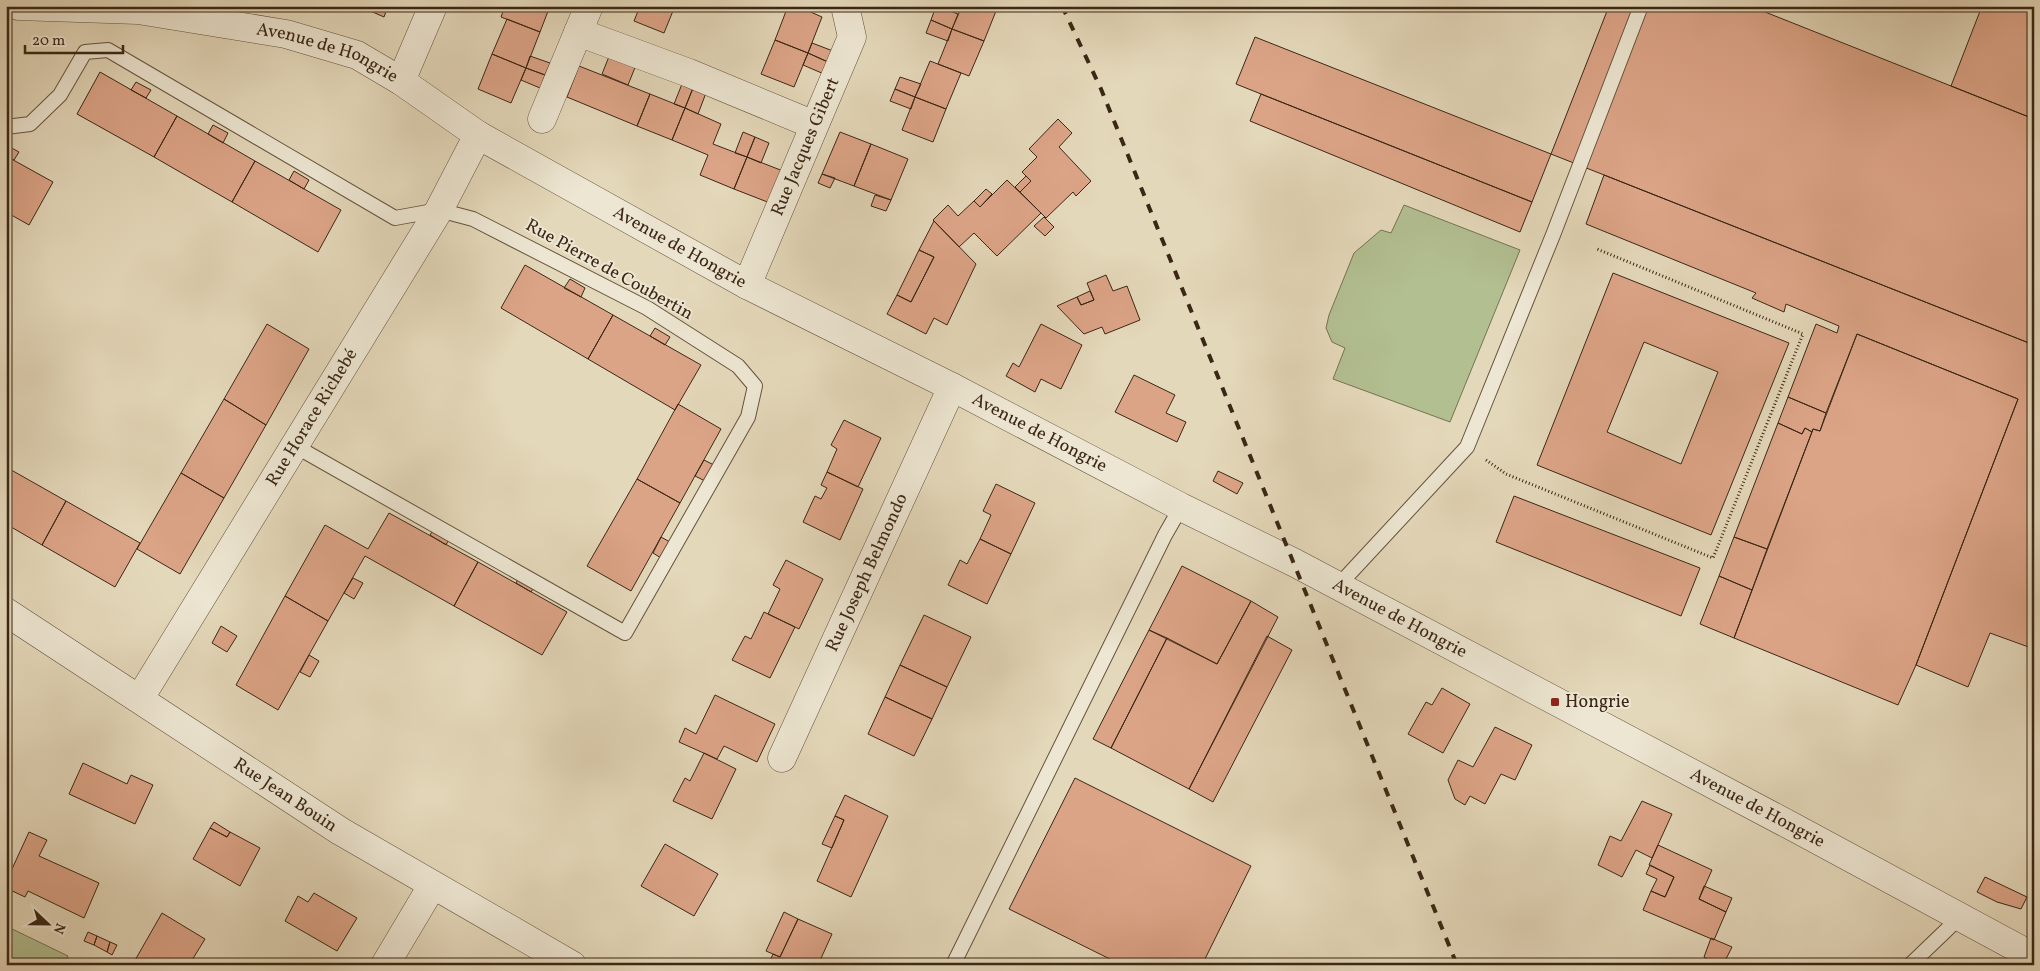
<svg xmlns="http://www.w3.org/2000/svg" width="2040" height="971" font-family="Vollkorn,serif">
  <rect width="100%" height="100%" fill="#e4d8ba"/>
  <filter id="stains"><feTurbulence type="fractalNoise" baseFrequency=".004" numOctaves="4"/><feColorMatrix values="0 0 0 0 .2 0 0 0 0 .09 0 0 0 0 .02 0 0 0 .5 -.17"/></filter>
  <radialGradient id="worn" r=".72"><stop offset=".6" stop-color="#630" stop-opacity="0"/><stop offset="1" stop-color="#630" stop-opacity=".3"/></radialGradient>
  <path fill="#b2bf91" stroke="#767353" d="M1404 205 1520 250 1450 422 1333 379 1345 348 1332 342 1326 328 1329 315 1354 253 1381 230 1391 233Z
    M6 926 68 956 64 965H6Z"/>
  <path fill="#dca487" stroke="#3b2715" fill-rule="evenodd" d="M359 6H388L384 17Z
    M505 6H550L540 32 501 17Z
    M640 6H675L664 33 634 21Z
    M788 6H797L822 17 808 53 775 40Z
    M936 6 958 14 952 29 931 20Z
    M962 6H998L984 41 952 29Z
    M1609 6H1750L2034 119V345L1551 154Z
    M1982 6H2034V119L1951 86Z
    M507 19 540 32 526 68 492 54Z
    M931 20 952 29 948 41 926 33Z
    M952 29 984 41 969 76 938 64Z
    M1255 37 1551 154 1532 202 1236 84Z
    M775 40 808 53 794 87 761 74Z
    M812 43 833 51 828 62 808 53Z
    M808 53 828 62 824 74 803 65Z
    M492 54 526 68 511 103 478 89Z
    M610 54 636 65 628 85 602 74Z
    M530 56 550 63 545 75 526 68Z
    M930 61 961 73 946 109 915 97Z
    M579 66 650 94 637 126 567 97Z
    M526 68 545 75 540 88 521 80Z
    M100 72 177 116 154 157 77 114Z
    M900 77 921 84 915 97 895 89Z
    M136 82 151 90 146 98 131 90Z
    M682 84 693 88 685 108 674 104Z
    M693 88 706 93 698 114 685 108Z
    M895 89 915 97 911 109 890 101Z
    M650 94 685 108 672 140 637 126Z
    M1261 94 1532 202 1520 232 1250 121Z
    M915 97 946 109 933 142 902 130Z
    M685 108 721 124 713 144 747 157 734 189 700 175 708 155 672 140Z
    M177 116 255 161 232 202 154 157Z
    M1058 119 1072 133 1059 147 1091 181 1076 196 1073 192 1046 218 1020 192 1031 181 1022 172 1037 157 1029 149Z
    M213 125 228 133 223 143 208 134Z
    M743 132 755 137 747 157 735 153Z
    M840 132 871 144 854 186 822 174Z
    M755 137 769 143 761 163 747 157Z
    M871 144 908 159 891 200 854 186Z
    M6 145 19 152 14 160 6 156Z
    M6 156 53 182 29 225 6 212Z
    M747 157 783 171 770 203 734 189Z
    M255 161 341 210 318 252 232 202Z
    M294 171 309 180 304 189 289 180Z
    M822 174 835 178 830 188 818 183Z
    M1604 175 2034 345V649L1990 633 1968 687 1916 665 2018 399 1857 334 1826 413 1788 397 1816 324 1837 333 1839 326 1786 304 1784 312 1752 298 1756 293 1586 224Z
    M1026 176 1031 181 1020 192 1015 187Z
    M1007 180 1041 213 997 256 974 233 959 247 933 220 948 205 958 216 974 201 980 207Z
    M986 189 992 194 980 207 974 201Z
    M875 195 891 200 886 211 871 206Z
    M1044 217 1054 227 1045 236 1034 226Z
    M934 221 976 264 947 325 934 318 926 334 887 314 897 295 911 302 934 257 919 250Z
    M919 250 934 257 911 302 897 295Z
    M525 265 613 315 588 359 501 308Z
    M1613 273 1789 343 1711 535 1537 465ZM1644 342 1718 372 1681 464 1607 432Z
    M1106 275 1113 291 1127 286 1140 320 1105 334 1102 327 1084 334 1057 306 1077 297 1081 305 1094 300 1087 283Z
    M570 279 585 288 581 297 564 288Z
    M1090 291 1094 300 1081 305 1077 297Z
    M613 315 701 365 675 410 588 359Z
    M267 324 309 349 266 425 224 399Z
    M1041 324 1082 345 1061 389 1041 379 1035 392 1006 376 1013 363 1019 367Z
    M655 328 670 337 665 345 650 336Z
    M1857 334 2018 399 1916 665 1898 705 1734 638 1813 429 1820 431Z
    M1134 375 1175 395 1166 413 1186 422 1177 442 1115 412Z
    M1788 397 1826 413 1820 431 1813 429 1812 432 1805 428 1802 434 1778 423Z
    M224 399 266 425 224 498 181 473Z
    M678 404 721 429 680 503 637 479Z
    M844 420 881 438 858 487 827 472 837 449 831 445Z
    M1778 423 1802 434 1805 428 1812 432 1767 549 1734 537Z
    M704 460 714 465 705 481 695 476Z
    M6 467 66 501 42 545 6 524Z
    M1218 471 1243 483 1237 494 1213 481Z
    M827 472 863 489 840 540 803 522 815 496 821 499 827 488 821 485Z
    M181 473 224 498 180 574 137 549Z
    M637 479 680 503 631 591 587 566Z
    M996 484 1035 503 1011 554 980 539 991 515 983 511Z
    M1514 496 1700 568 1681 616 1496 542Z
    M66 501 140 543 115 587 42 545Z
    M389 513 478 562 454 606 365 556 328 621 285 596 325 525 368 549Z
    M435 527 451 535 446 545 430 535Z
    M661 537 670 542 661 558 653 553Z
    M1734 537 1767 549 1752 590 1719 576Z
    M980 539 1011 554 987 604 948 585 960 560 967 564Z
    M786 560 823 579 799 629 768 614 780 589 773 585Z
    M478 562 567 612 542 655 454 606Z
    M1182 566 1251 601 1217 664 1149 630Z
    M520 575 536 584 531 592 516 583Z
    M1719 576 1752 590 1734 638 1700 624Z
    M353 578 363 583 354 599 344 593Z
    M285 596 328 621 278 710 236 685Z
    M1251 601 1278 617 1189 789 1111 748 1167 638 1217 664Z
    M764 612 795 627 770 678 732 660 745 636 751 639Z
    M924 615 971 637 947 687 900 665Z
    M221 626 237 636 227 652 212 643Z
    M1149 630 1167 638 1111 748 1093 739Z
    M1267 636 1292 650 1213 802 1189 789Z
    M309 655 319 661 310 677 300 672Z
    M900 665 947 687 932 719 885 697Z
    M1442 688 1470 704 1443 753 1408 734 1426 702 1432 705Z
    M715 695 775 724 757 762 724 746 717 759 679 742 685 728 696 734Z
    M885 697 932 719 914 756 868 734Z
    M1495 727 1532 745 1515 780 1501 774 1485 804 1470 796 1465 805 1455 799 1448 780 1458 760 1473 767Z
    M704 753 736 769 712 819 673 801 685 778 690 781Z
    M83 763 127 784 131 775 153 785 135 824 69 794Z
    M1075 778 1251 866 1202 965H1122L1009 909Z
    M845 795 888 816 851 897 817 881 844 820 835 816Z
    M1642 801 1672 814 1652 858 1636 850 1622 877 1598 865 1610 836 1621 841Z
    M835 816 844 820 832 848 822 844Z
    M214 822 230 832 227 837 210 828Z
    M210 828 227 837 230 832 260 848 240 886 193 859Z
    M29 832 47 840 39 856 99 883 84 918 28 891 25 897 6 888V882Z
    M665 844 718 874 694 916 641 886Z
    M1658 845 1712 870 1699 899 1726 912 1714 940 1643 910 1651 891 1665 897 1674 877 1649 865Z
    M1650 865 1674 877 1665 897 1651 891 1657 879 1646 874Z
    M1985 877 2027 897 2021 909 1997 902 1977 892Z
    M1704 886 1732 898 1726 912 1699 899Z
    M314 893 357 918 337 951 285 921 298 896 308 902Z
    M784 912 798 919 780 957 766 951Z
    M162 913 205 939 189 965H138L134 962Z
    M798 919 832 934 818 965H768L773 954 780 957Z
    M88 932 97 936 94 945 84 941Z
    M97 936 110 942 107 952 94 945Z
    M1711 938 1732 947 1723 965H1716L1704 957Z
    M110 942 117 945 112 955 107 952Z"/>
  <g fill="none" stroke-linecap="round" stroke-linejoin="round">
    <defs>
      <path id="service" d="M6 127 30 124 60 95 85 52 108 50 395 218 439 210 473 219 647 308 738 366 755 386 748 417 625 633 295 446
        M1337 587 1467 447 1553 235 1641 6
        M953 965 1165 535 1181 507
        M1910 965 1960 917"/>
      <g id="minor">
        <path id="s1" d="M18 6 138 10 286 34 357 55 401 81 478 135 747 285 952 387 1181 507 1295 563 1797 829 2034 957"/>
        <path d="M578 32 689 73 814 125"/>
        <path d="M401 81 433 6"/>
        <path d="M542 119 589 6"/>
        <path id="s2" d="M747 285 852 37 845 6"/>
        <path id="s3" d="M6 612 340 831 572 965"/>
        <path id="s4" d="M140 698 439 210 478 135"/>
        <path id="s5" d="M782 758 952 387"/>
        <path d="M385 965 432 886"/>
      </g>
    </defs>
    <use href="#service" stroke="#65533e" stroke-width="16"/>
    <use href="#minor" stroke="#65533e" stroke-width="29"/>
    <path stroke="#3b2715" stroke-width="3" stroke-dasharray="1 2.5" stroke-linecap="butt" d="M1486 460 1506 474 1713 558 1803 334 1597 249"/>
    <use href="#service" stroke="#ede6d2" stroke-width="14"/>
    <use href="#minor" stroke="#ede6d2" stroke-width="28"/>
    <path stroke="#3b2715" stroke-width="4" stroke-dasharray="9 9" stroke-linecap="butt" d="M1062 6 1101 89 1457 965"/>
  </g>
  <rect fill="#8f2418" stroke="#ede6d2" stroke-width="2" x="1550" y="697" width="10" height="10" rx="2.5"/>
  <g text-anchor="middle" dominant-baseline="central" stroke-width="4" stroke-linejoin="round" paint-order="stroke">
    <g font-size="18" fill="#3b2715" stroke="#ede6d2">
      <text stroke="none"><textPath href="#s1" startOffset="315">Avenue de Hongrie</textPath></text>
      <text stroke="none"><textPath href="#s2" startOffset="150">Rue Jacques Gibert</textPath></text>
      <text stroke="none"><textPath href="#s1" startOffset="720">Avenue de Hongrie</textPath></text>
      <text transform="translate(609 270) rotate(29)">Rue Pierre de Coubertin</text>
      <text stroke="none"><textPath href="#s4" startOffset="329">Rue Horace Richebé</textPath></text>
      <text stroke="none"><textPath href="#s1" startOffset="1125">Avenue de Hongrie</textPath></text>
      <text stroke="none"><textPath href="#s5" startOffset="204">Rue Joseph Belmondo</textPath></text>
      <text stroke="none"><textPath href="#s1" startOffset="1530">Avenue de Hongrie</textPath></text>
      <text stroke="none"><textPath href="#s3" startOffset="334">Rue Jean Bouin</textPath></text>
      <text stroke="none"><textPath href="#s1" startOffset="1935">Avenue de Hongrie</textPath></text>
    </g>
    <g font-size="18" fill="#3b2715" stroke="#ede6d2" text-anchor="start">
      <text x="1565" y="702">Hongrie</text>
    </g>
  </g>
  <rect width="2040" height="971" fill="none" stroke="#e4d8ba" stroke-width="25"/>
  <rect x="8" y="8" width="2025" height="956" fill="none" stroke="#3b2715" stroke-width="2.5"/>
  <rect x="12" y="12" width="2015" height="946" fill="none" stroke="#3b2715"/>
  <g transform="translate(48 924) rotate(112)" stroke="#ede6d2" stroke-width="4" paint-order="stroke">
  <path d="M0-4L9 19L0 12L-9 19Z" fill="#3b2715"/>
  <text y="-8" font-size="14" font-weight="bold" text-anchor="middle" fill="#3b2715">N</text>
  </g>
  <path d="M25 45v8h98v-8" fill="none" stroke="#3b2715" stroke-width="2.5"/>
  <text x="32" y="45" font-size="15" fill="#3b2715" stroke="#ede6d2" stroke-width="4" paint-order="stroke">20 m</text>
  <rect width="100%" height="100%" filter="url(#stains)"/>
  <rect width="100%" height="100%" fill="url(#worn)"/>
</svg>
